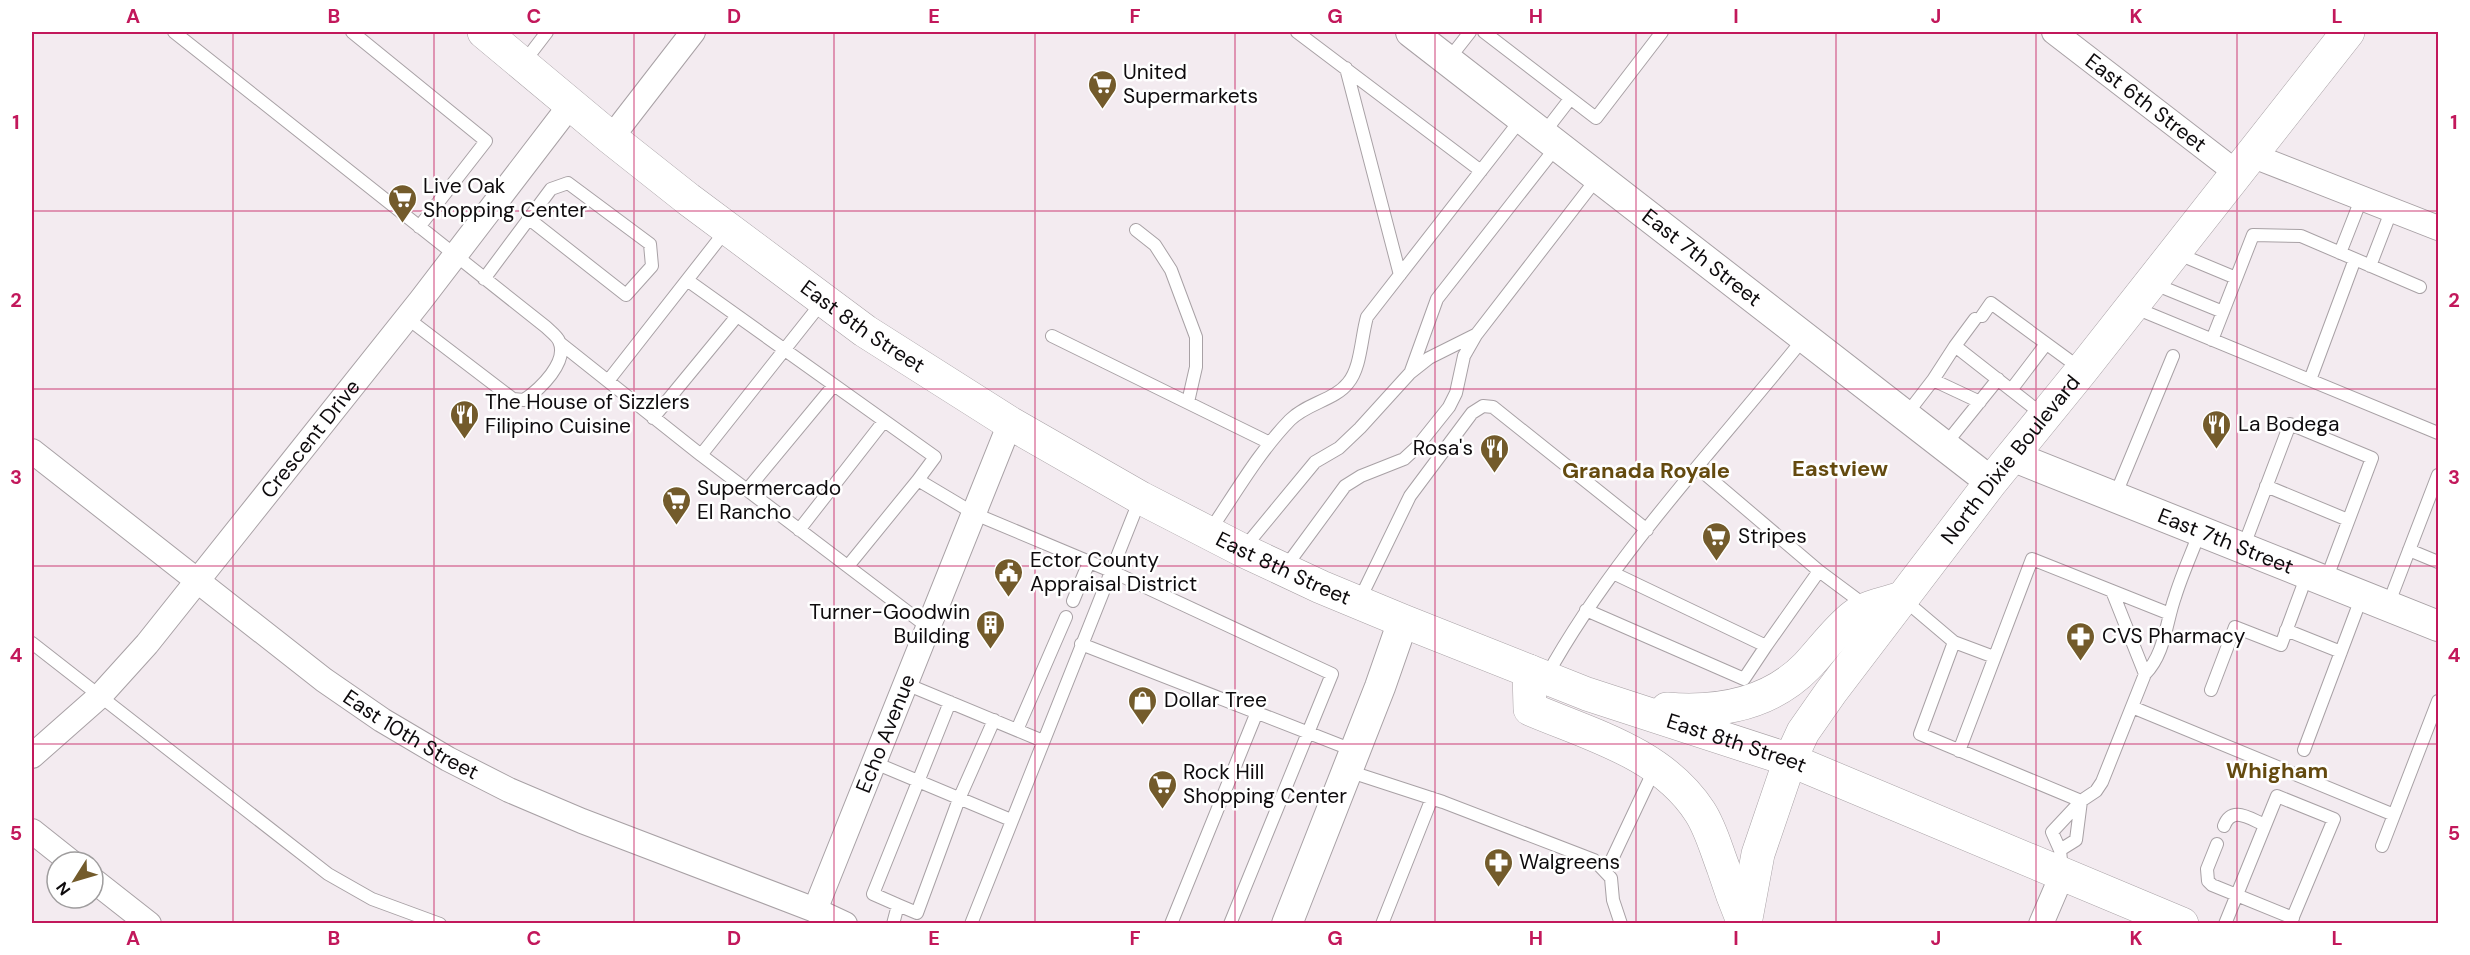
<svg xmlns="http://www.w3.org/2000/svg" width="2470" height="955" font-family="'DM Sans',sans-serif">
  <rect width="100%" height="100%" fill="#f3ebf0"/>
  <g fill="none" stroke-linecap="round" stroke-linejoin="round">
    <defs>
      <path id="service" d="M174 32 546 327C550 331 557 336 559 341 569 362 540 389 524 400L513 399 407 318
        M352 32 486 141 419 227
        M1297 32 1481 171
        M1484 32 1596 118 1662 32
        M1448 60 1470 32
        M524 62 547 32
        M1346 68 1400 275
        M1543 134 1570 99
        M1136 230 1155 245 1171 270 1196 337V367L1188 402
        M2176 253 2236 278
        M2340 253 2362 197
        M2370 266 2392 209
        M484 279 551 189 568 183 650 244 652 266 626 295 528 218
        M687 280 935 457 918 480
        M2152 283 2223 312
        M2133 307 2438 433
        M1982 316 1991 303 2081 369
        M1975 319 1955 346 2043 415
        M1052 336 1270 443
        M2212 340 2253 235 2301 236 2420 287
        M560 343 701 455 929 628
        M1411 371 1437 299 1557 146
        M1933 380 1955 346
        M2310 380 2355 259
        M608 381 727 229
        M2011 390 2046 344
        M1906 415 1933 380 1980 402
        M653 418 737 316
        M1944 446 1998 379
        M701 455 823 301
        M2266 486 2348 520
        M747 490 834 385
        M2115 496 2173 356
        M799 530 884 421
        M1209 532C1235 494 1258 453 1290 420 1307 403 1335 400 1348 383 1361 368 1361 338 1367 317L1522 118
        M1244 548 1315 462 1339 448 1360 428 1410 373 1429 358 1475 335
        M2243 548 2290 424 2372 458 2326 580
        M2409 550 2438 562
        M848 566 918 480 975 514 1111 571 1332 674 1230 924
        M1284 569 1345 486 1361 476 1404 459 1417 447 1449 407 1456 393 1464 356 1476 335 1598 177
        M1819 571 1866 606
        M1613 573 1766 646 1819 571 1698 468
        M2112 591 2145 674
        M1902 598 1954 642 1920 734 2081 801
        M1073 601 1089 562
        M1358 603 1410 496 1472 413 1483 406 1493 407 1647 530
        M2388 605 2438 475
        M1586 610 1744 679 1766 646
        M2286 630 2341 652
        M1954 642 1994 657
        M32 643 328 874 372 899 440 924
        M1081 644 1355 751
        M1546 677C1613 555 1717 447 1804 338
        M906 684 1043 741
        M2211 690 2235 627 2281 645 2307 575
        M2132 707 2394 815
        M1017 730 1066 617
        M2304 750 2362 596
        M1959 751 2032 559 2170 614
        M875 763 1011 820
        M1348 771 1443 802 1594 860 1611 878 1613 900 1621 924
        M2224 826C2232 805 2250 819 2265 825
        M2217 844 2207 869 2208 881 2212 885 2293 918
        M2382 846 2438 701
        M2060 850 2076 840 2081 801
        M2062 871 2060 850 2052 832 2081 801 2096 791 2102 782 2145 674C2165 654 2166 622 2175 597 2182 574 2192 553 2200 531
        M1606 872 1655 768
        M898 905 873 894 950 702
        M893 924 898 905 917 913 959 799 994 720
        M971 924 1140 499
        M1171 924 1257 712
        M1382 924 1432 798
        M2225 924 2277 796 2334 819 2290 924"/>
      <g id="minor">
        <path id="s1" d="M2054 32 2237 173"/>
        <path d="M611 138 693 32"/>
        <path d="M2251 155 2438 228"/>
        <path id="s2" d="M32 451 324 680 382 720 448 759 509 790 582 821 815 910 845 924"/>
        <path id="s3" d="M32 756 100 696 147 644 421 300 571 104"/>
        <path d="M32 831 71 862"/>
        <path d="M93 880 149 924"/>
        <path id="s4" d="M815 910 1010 423"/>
        <path d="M2041 924 2062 875"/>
      </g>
      <g id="tertiary">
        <path id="s5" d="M1411 32 1991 482"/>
        <path id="s6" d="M2012 456 2438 626"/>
        <path d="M1287 924 1380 687 1403 621"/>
      </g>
      <g id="secondary">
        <path id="s7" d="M484 32 611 138 688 199 865 331 1010 423 1141 498 1242 550 1321 587 1403 621 1587 694 1790 760 2182 924"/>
        <path d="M1529 671 1530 709C1591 735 1662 753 1700 812 1711 829 1716 849 1723 867 1729 886 1736 905 1744 924"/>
        <path d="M1667 709C1718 713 1770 704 1807 666 1822 650 1837 629 1854 616 1867 606 1887 603 1902 598"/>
        <path id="s8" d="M1745 924 1758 854 1790 760 1803 732 1831 692 1991 482 2082 370 2348 32"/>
      </g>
    </defs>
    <use href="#service" stroke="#a8a1a5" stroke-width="14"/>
    <use href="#minor" stroke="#a8a1a5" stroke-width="26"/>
    <use href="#tertiary" stroke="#a8a1a5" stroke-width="32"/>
    <use href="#secondary" stroke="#a8a1a5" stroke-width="34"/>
    <use href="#service" stroke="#fff" stroke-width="12"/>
    <use href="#minor" stroke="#fff" stroke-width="24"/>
    <use href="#tertiary" stroke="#fff" stroke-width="30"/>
    <use href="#secondary" stroke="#fff" stroke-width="33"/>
  </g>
  <path fill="none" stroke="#c2185b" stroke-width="1.5" stroke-opacity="0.55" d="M233 32V924M434 32V924M634 32V924M834 32V924M1035 32V924M1235 32V924M1435 32V924M1636 32V924M1836 32V924M2036 32V924M2237 32V924M32 211H2438M32 389H2438M32 566H2438M32 744H2438"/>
  <defs>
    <symbol id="supermarket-pin" viewBox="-11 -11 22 30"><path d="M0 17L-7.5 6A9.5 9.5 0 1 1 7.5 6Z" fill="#735b2b" stroke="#fff"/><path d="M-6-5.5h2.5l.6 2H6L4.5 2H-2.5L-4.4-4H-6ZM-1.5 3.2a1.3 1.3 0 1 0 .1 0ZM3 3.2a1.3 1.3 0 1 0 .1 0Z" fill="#fff"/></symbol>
    <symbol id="restaurant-pin" viewBox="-11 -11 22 30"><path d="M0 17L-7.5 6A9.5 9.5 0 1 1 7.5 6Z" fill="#735b2b" stroke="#fff"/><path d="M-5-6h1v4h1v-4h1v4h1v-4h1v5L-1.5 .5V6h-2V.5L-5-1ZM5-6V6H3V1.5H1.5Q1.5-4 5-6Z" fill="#fff"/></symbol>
    <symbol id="civic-pin" viewBox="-11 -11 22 30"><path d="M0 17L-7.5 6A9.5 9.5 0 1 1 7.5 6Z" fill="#735b2b" stroke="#fff"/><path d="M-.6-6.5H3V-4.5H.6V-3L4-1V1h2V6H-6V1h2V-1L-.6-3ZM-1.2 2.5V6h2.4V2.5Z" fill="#fff"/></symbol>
    <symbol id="building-pin" viewBox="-11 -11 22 30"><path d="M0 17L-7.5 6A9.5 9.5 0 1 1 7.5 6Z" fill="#735b2b" stroke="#fff"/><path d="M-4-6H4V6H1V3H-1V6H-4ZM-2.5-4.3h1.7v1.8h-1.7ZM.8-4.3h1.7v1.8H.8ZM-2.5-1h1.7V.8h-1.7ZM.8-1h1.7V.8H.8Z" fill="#fff"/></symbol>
    <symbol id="pharmacy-pin" viewBox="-11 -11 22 30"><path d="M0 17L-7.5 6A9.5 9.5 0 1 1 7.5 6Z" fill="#735b2b" stroke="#fff"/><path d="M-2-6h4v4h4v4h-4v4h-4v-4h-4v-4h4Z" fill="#fff"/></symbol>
    <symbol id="shop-pin" viewBox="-11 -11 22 30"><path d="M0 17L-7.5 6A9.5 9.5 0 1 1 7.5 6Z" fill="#735b2b" stroke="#fff"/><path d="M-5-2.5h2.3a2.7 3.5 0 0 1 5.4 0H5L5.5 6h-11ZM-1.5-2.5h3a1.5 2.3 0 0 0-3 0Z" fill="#fff"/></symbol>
  </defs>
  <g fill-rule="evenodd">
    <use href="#supermarket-pin" x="1086" y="68" width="33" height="45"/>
    <use href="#supermarket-pin" x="386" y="182" width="33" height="45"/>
    <use href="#restaurant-pin" x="448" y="398" width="33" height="45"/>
    <use href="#restaurant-pin" x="2200" y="408" width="33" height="45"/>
    <use href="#restaurant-pin" x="1478" y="432" width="33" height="45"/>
    <use href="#supermarket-pin" x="660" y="484" width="33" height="45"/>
    <use href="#supermarket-pin" x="1700" y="520" width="33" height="45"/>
    <use href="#civic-pin" x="992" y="556" width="33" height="45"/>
    <use href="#building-pin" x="974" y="608" width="33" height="45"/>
    <use href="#pharmacy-pin" x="2064" y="620" width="33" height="45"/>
    <use href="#shop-pin" x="1126" y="684" width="33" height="45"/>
    <use href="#supermarket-pin" x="1146" y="768" width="33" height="45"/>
    <use href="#pharmacy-pin" x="1482" y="846" width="33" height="45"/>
  </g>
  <g text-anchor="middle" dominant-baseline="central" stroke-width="5" stroke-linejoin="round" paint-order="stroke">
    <g font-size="21" fill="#0e0b0d" stroke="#fff" text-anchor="start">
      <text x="1123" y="72">United<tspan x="1123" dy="24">Supermarkets</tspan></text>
      <text x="423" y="186">Live Oak<tspan x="423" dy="24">Shopping Center</tspan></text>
      <text x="485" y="402">The House of Sizzlers<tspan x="485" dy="24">Filipino Cuisine</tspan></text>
      <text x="2238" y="424">La Bodega</text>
      <text x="1473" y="448" text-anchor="end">Rosa's</text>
      <text x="697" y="488">Supermercado<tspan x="697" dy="24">El Rancho</tspan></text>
      <text x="1738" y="536">Stripes</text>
      <text x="1030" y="560">Ector County<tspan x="1030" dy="24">Appraisal District</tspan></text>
      <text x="970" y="612" text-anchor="end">Turner-Goodwin<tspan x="970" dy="24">Building</tspan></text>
      <text x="2102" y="636">CVS Pharmacy</text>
      <text x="1164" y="700">Dollar Tree</text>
      <text x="1183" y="772">Rock Hill<tspan x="1183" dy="24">Shopping Center</tspan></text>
      <text x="1519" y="862">Walgreens</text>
    </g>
    <g font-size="21" fill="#0e0b0d" stroke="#fff">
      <text stroke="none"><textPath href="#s1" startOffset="116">East 6th Street</textPath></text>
      <text stroke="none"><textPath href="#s5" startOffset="368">East 7th Street</textPath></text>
      <text stroke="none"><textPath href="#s7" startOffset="480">East 8th Street</textPath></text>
      <text stroke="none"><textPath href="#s3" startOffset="423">Crescent Drive</textPath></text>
      <text stroke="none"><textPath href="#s8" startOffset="544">North Dixie Boulevard</textPath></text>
      <text stroke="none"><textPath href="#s6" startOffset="230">East 7th Street</textPath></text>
      <text stroke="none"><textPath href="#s7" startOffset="966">East 8th Street</textPath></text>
      <text stroke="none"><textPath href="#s4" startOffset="190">Echo Avenue</textPath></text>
      <text stroke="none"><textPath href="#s2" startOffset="474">East 10th Street</textPath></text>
      <text stroke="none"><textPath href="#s7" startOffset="1452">East 8th Street</textPath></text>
    </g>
    <g font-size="22" font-weight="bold" fill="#644a0f" stroke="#fff">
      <text x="1840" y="468">Eastview</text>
      <text x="1646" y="470">Granada Royale</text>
      <text x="2277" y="770">Whigham</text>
    </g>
  </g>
  <rect width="2470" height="955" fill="none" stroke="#ffffff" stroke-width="66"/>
  <g transform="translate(75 880) rotate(233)"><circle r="28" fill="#ffffff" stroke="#9f9d9e" stroke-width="1.5"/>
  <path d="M0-4.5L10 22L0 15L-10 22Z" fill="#735b2b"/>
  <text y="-9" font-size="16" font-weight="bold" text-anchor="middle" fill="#0e0b0d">N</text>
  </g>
  <rect x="33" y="33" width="2404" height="889" fill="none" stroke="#c2185b" stroke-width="2"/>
  <g font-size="20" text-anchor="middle" font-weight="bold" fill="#c2185b">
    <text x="133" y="23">A</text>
    <text x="334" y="23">B</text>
    <text x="534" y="23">C</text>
    <text x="734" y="23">D</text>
    <text x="934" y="23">E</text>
    <text x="1135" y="23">F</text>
    <text x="1335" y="23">G</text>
    <text x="1536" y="23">H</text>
    <text x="1736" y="23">I</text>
    <text x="1936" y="23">J</text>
    <text x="2136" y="23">K</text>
    <text x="2337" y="23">L</text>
    <text x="16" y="129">1</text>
    <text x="2454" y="129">1</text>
    <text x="16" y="307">2</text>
    <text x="2454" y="307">2</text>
    <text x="16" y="484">3</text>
    <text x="2454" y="484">3</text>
    <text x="16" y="662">4</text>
    <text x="2454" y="662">4</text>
    <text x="16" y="840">5</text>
    <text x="2454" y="840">5</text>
    <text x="133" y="945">A</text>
    <text x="334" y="945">B</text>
    <text x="534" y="945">C</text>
    <text x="734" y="945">D</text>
    <text x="934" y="945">E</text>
    <text x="1135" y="945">F</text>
    <text x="1335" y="945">G</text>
    <text x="1536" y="945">H</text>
    <text x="1736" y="945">I</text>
    <text x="1936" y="945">J</text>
    <text x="2136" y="945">K</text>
    <text x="2337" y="945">L</text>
  </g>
</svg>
